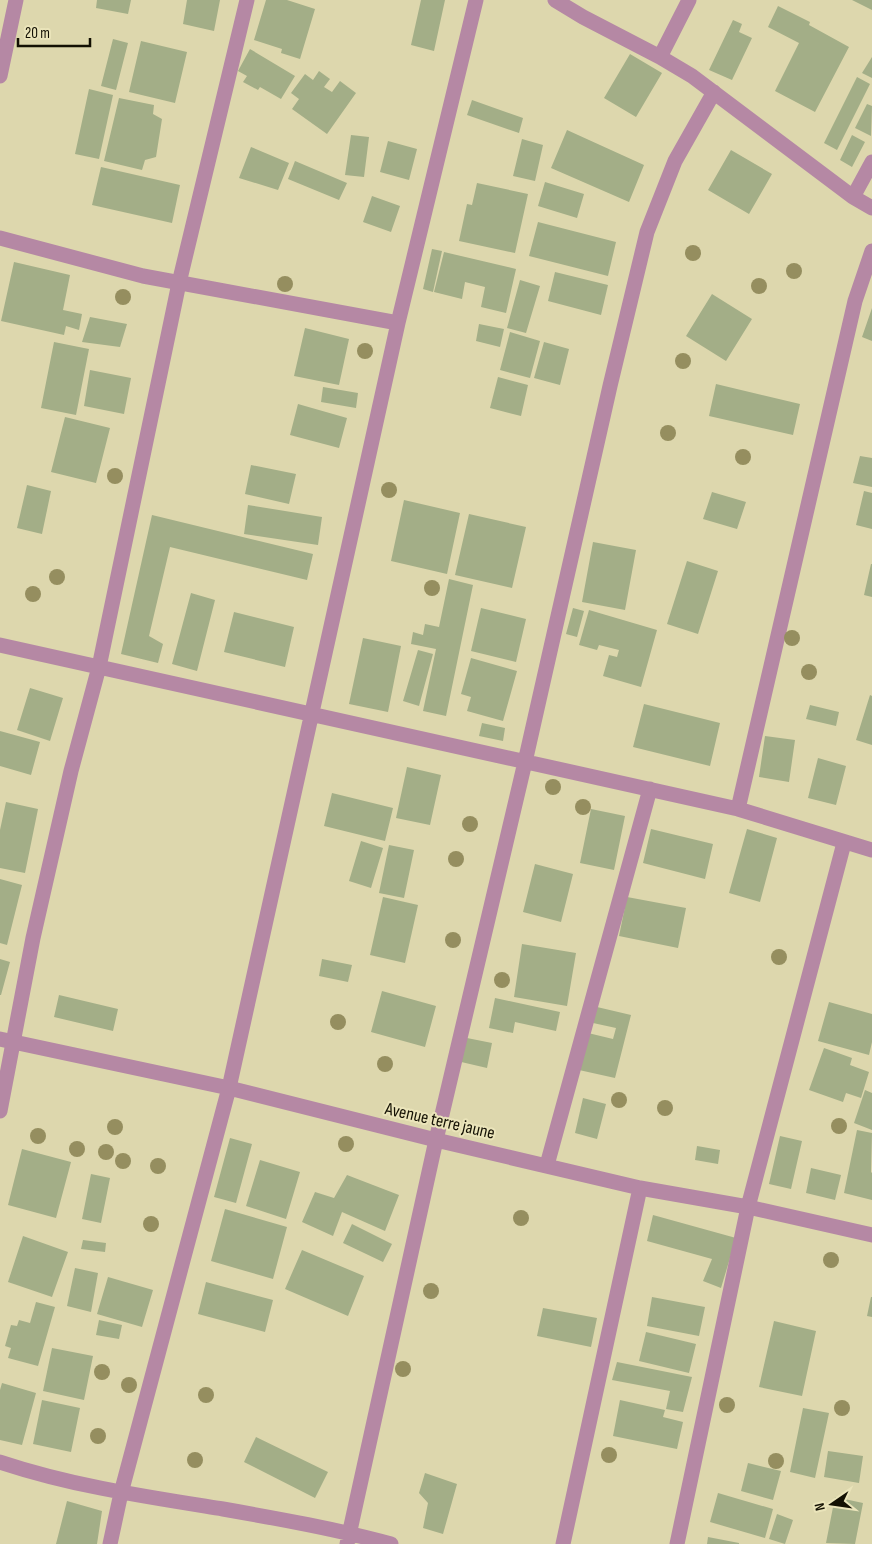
<svg xmlns="http://www.w3.org/2000/svg" width="872" height="1544" font-family="'Sofia Sans Condensed',sans-serif">
  <rect width="100%" height="100%" fill="#ddd7ad"/>
  <path fill="#a3ae87" d="M97 0H131L128 14 96 8Z
    M187 0H220L214 31 183 24Z
    M266 0H287L315 9 300 59 281 53 282 49 254 40Z
    M421 0H445L434 51 411 45Z
    M852 0H872V10Z
    M778 6 810 22 809 25 849 47 815 112 775 91 799 43 768 27Z
    M733 20 742 24 739 32 752 38 732 80 709 70Z
    M113 39 128 43 116 90 101 86Z
    M141 41 187 52 175 103 129 92Z
    M250 49 295 76 281 99 260 87 258 90 243 82 247 76 238 71Z
    M630 54 662 73 636 117 604 98Z
    M872 57V78L862 73Z
    M319 71 330 79 324 87 332 92 340 81 356 93 327 134 292 109 299 99 291 93 305 74 313 80Z
    M857 77 870 84 837 150 824 143Z
    M89 89 113 95 99 159 75 154Z
    M119 98 154 105 153 114 162 119 156 157 145 160 142 170 104 161Z
    M472 100 523 118 519 133 467 115Z
    M867 104 872 106 871 136 855 128Z
    M567 130 644 165 629 202 551 168Z
    M351 135 369 137 364 177 345 175Z
    M852 135 865 142 852 167 840 160Z
    M522 139 543 145 535 181 513 176Z
    M388 141 417 149 409 180 380 172Z
    M251 147 289 163 278 190 239 178Z
    M731 150 772 174 749 214 708 190Z
    M295 161 347 183 339 200 288 179Z
    M101 167 180 185 172 223 92 205Z
    M545 182 584 194 577 218 538 206Z
    M477 183 528 194 515 253 459 241 467 204 472 205Z
    M372 196 400 206 391 232 363 222Z
    M538 222 616 242 608 276 529 256Z
    M432 249 442 251 433 292 423 289Z
    M444 252 516 269 506 313 481 307 485 287 465 282 462 299 434 292Z
    M14 262 70 275 63 310 82 314 79 330 66 326 64 335 1 321Z
    M555 272 608 285 601 315 548 301Z
    M520 280 540 286 526 333 507 328Z
    M712 294 752 319 726 361 686 336Z
    M872 308V341L862 337Z
    M90 317 127 324 120 347 82 342Z
    M479 324 504 329 500 347 476 341Z
    M305 328 349 339 339 385 294 376Z
    M510 332 540 341 530 378 500 370Z
    M54 342 89 349 76 415 41 408Z
    M544 342 569 349 560 385 534 378Z
    M90 370 131 378 124 414 84 406Z
    M498 377 528 385 521 416 490 408Z
    M716 384 800 404 793 435 709 416Z
    M323 387 358 393 356 408 321 402Z
    M298 404 347 418 339 448 290 435Z
    M65 417 110 428 96 483 51 472Z
    M860 456 872 458V487L853 483Z
    M251 465 296 474 289 504 245 494Z
    M27 485 51 491 42 534 17 528Z
    M864 491 872 493V529L856 525Z
    M712 492 746 502 737 529 703 519Z
    M404 500 460 513 447 574 391 561Z
    M248 505 322 517 318 545 244 534Z
    M469 514 526 527 512 588 455 575Z
    M152 515 313 554 307 580 170 547 149 636 163 644 158 663 121 654Z
    M593 542 636 550 625 610 582 602Z
    M687 561 718 571 698 634 667 624Z
    M871 564H872V597L864 595Z
    M449 579 473 585 446 716 423 711 436 649 411 644 413 632 423 635 425 624 439 627Z
    M191 593 215 600 197 671 172 664Z
    M481 608 526 619 516 662 471 651Z
    M573 608 584 611 577 637 566 634Z
    M589 610 657 630 641 687 603 676 609 655 617 657 619 650 599 645 597 650 579 645Z
    M234 612 294 627 285 667 224 652Z
    M363 638 401 646 388 712 349 704Z
    M418 650 433 654 419 706 403 701Z
    M471 658 517 671 503 721 467 711 471 697 461 694Z
    M30 688 63 698 50 741 17 730Z
    M870 695 872 696V745L856 740Z
    M644 704 720 723 710 766 633 747Z
    M810 705 839 712 836 726 806 719Z
    M482 723 505 728 503 741 479 736Z
    M0 731 40 742 31 775 0 766Z
    M765 736 795 740 789 782 759 777Z
    M818 758 846 766 836 805 808 798Z
    M407 767 441 775 430 825 396 818Z
    M332 793 393 808 385 841 324 826Z
    M6 802 38 809 25 873 0 868V830Z
    M591 809 625 816 614 870 580 863Z
    M651 829 713 844 705 879 643 863Z
    M747 829 777 838 760 902 729 893Z
    M361 841 383 848 371 888 349 881Z
    M389 845 414 850 404 898 379 893Z
    M535 864 573 874 561 922 523 912Z
    M0 879 22 885 7 945 0 943Z
    M383 897 418 905 405 963 370 955Z
    M627 897 686 908 678 948 619 936Z
    M522 944 576 953 567 1006 514 997Z
    M0 959 10 962 1 995H0Z
    M322 959 352 965 348 982 319 976Z
    M382 991 436 1006 425 1047 371 1032Z
    M59 995 118 1009 113 1031 54 1017Z
    M495 998 560 1012 556 1031 515 1022 513 1033 489 1028Z
    M829 1002 872 1014V1042L869 1055 818 1041Z
    M597 1007 631 1015 615 1078 579 1070 588 1033 613 1039 616 1028 593 1023Z
    M462 1037 492 1043 487 1068 457 1061Z
    M824 1048 852 1058 850 1065 869 1072 861 1098 846 1093 843 1102 809 1090Z
    M865 1090 872 1093V1130L854 1123Z
    M583 1098 606 1104 597 1139 575 1133Z
    M857 1130 872 1133 871 1172 872 1173V1200L844 1193Z
    M780 1136 802 1141 791 1189 769 1184Z
    M230 1138 252 1144 236 1203 214 1197Z
    M697 1146 720 1150 718 1164 695 1160Z
    M22 1149 71 1162 56 1218 8 1205Z
    M260 1160 300 1172 286 1219 246 1206Z
    M811 1168 841 1175 835 1200 806 1193Z
    M91 1174 110 1178 101 1223 82 1219Z
    M347 1175 399 1195 385 1231 342 1212 333 1236 302 1222 315 1192 334 1198Z
    M225 1209 287 1227 273 1279 211 1261Z
    M653 1215 736 1238 721 1288 703 1281 712 1259 647 1241Z
    M352 1224 392 1244 383 1262 343 1243Z
    M23 1236 68 1252 52 1297 8 1282Z
    M83 1240 106 1243 105 1252 81 1249Z
    M302 1250 364 1276 348 1316 285 1289Z
    M75 1268 98 1273 91 1312 67 1306Z
    M108 1277 153 1290 142 1327 97 1314Z
    M206 1282 273 1300 265 1332 198 1314Z
    M652 1297 705 1307 699 1336 647 1326Z
    M871 1297H872V1317L867 1316Z
    M36 1302 55 1307 38 1366 8 1358 11 1348 5 1346 11 1325 17 1326 19 1320 30 1323Z
    M543 1308 597 1318 591 1347 537 1336Z
    M99 1320 122 1325 119 1339 96 1335Z
    M774 1321 816 1331 802 1396 759 1387Z
    M646 1332 696 1344 689 1373 639 1361Z
    M52 1348 93 1356 84 1400 43 1391Z
    M617 1362 692 1377 683 1412 666 1409 670 1391 612 1380Z
    M2 1383 36 1393 22 1445 0 1440V1390Z
    M42 1400 80 1408 71 1452 33 1444Z
    M620 1400 665 1410 663 1417 683 1422 677 1449 613 1436Z
    M803 1408 829 1413 815 1478 790 1472Z
    M256 1437 328 1472 315 1498 244 1462Z
    M828 1451 863 1456 859 1483 824 1477Z
    M748 1463 781 1471 773 1500 741 1491Z
    M425 1473 457 1484 443 1534 423 1528 428 1503 419 1493Z
    M718 1493 773 1509 765 1538 710 1522Z
    M835 1497 863 1503 855 1544 826 1543Z
    M67 1501 102 1511 97 1544H56Z
    M777 1514 793 1520 785 1544 769 1539Z
    M708 1537 739 1543V1544H707Z"/>
  <g fill="none" stroke-linecap="round" stroke-linejoin="round">
    <path stroke="#b588a4" stroke-width="15" d="M555 0 583 17 660 57 692 76 853 197 872 208
      M660 57 689 0
      M0 76 16 0
      M853 197 872 162
      M0 238 143 276 398 323
      M0 645 738 809 872 850
      M738 809 855 301 872 251
      M0 1039 229 1088 436 1140 640 1188 748 1207 872 1235
      M0 1111 33 938 71 771 99 667 179 283 247 0
      M547 1165 650 789
      M0 1462C72 1486 148 1497 223 1509 280 1519 336 1529 391 1544
      M110 1544 121 1493 229 1088 398 323 476 0
      M347 1544 436 1140 525 762 610 386 647 232 675 161 714 92
      M563 1544 640 1188
      M677 1544 748 1207 844 843"/>
  </g>
  <g fill="#958e5f">
    <circle cx="693" cy="253" r="8"/>
    <circle cx="794" cy="271" r="8"/>
    <circle cx="285" cy="284" r="8"/>
    <circle cx="759" cy="286" r="8"/>
    <circle cx="123" cy="297" r="8"/>
    <circle cx="365" cy="351" r="8"/>
    <circle cx="683" cy="361" r="8"/>
    <circle cx="668" cy="433" r="8"/>
    <circle cx="743" cy="457" r="8"/>
    <circle cx="115" cy="476" r="8"/>
    <circle cx="389" cy="490" r="8"/>
    <circle cx="57" cy="577" r="8"/>
    <circle cx="432" cy="588" r="8"/>
    <circle cx="33" cy="594" r="8"/>
    <circle cx="792" cy="638" r="8"/>
    <circle cx="809" cy="672" r="8"/>
    <circle cx="553" cy="787" r="8"/>
    <circle cx="583" cy="807" r="8"/>
    <circle cx="470" cy="824" r="8"/>
    <circle cx="456" cy="859" r="8"/>
    <circle cx="453" cy="940" r="8"/>
    <circle cx="779" cy="957" r="8"/>
    <circle cx="502" cy="980" r="8"/>
    <circle cx="338" cy="1022" r="8"/>
    <circle cx="385" cy="1064" r="8"/>
    <circle cx="619" cy="1100" r="8"/>
    <circle cx="665" cy="1108" r="8"/>
    <circle cx="839" cy="1126" r="8"/>
    <circle cx="115" cy="1127" r="8"/>
    <circle cx="38" cy="1136" r="8"/>
    <circle cx="346" cy="1144" r="8"/>
    <circle cx="77" cy="1149" r="8"/>
    <circle cx="106" cy="1152" r="8"/>
    <circle cx="123" cy="1161" r="8"/>
    <circle cx="158" cy="1166" r="8"/>
    <circle cx="521" cy="1218" r="8"/>
    <circle cx="151" cy="1224" r="8"/>
    <circle cx="831" cy="1260" r="8"/>
    <circle cx="431" cy="1291" r="8"/>
    <circle cx="403" cy="1369" r="8"/>
    <circle cx="102" cy="1372" r="8"/>
    <circle cx="129" cy="1385" r="8"/>
    <circle cx="206" cy="1395" r="8"/>
    <circle cx="727" cy="1405" r="8"/>
    <circle cx="842" cy="1408" r="8"/>
    <circle cx="98" cy="1436" r="8"/>
    <circle cx="609" cy="1455" r="8"/>
    <circle cx="195" cy="1460" r="8"/>
    <circle cx="776" cy="1461" r="8"/>
  </g>
  <g text-anchor="middle" dominant-baseline="central" stroke-width="4" stroke-linejoin="round" paint-order="stroke">
    <g font-size="18" fill="#131003" stroke="#eae4ba">
      <text transform="translate(440 1121) rotate(13)">Avenue terre jaune</text>
    </g>
  </g>
  <g transform="translate(832 1504) rotate(257)" stroke="#eae4ba" stroke-width="4" paint-order="stroke">
  <path d="M0-4L9 19L0 12L-9 19Z" fill="#131003"/>
  <text y="-8" font-size="14" font-weight="bold" text-anchor="middle" fill="#131003">N</text>
  </g>
  <path d="M18 38v8h72v-8" fill="none" stroke="#131003" stroke-width="2.5"/>
  <text x="25" y="38" font-size="15" fill="#131003" stroke="#eae4ba" stroke-width="4" paint-order="stroke">20 m</text>
</svg>
